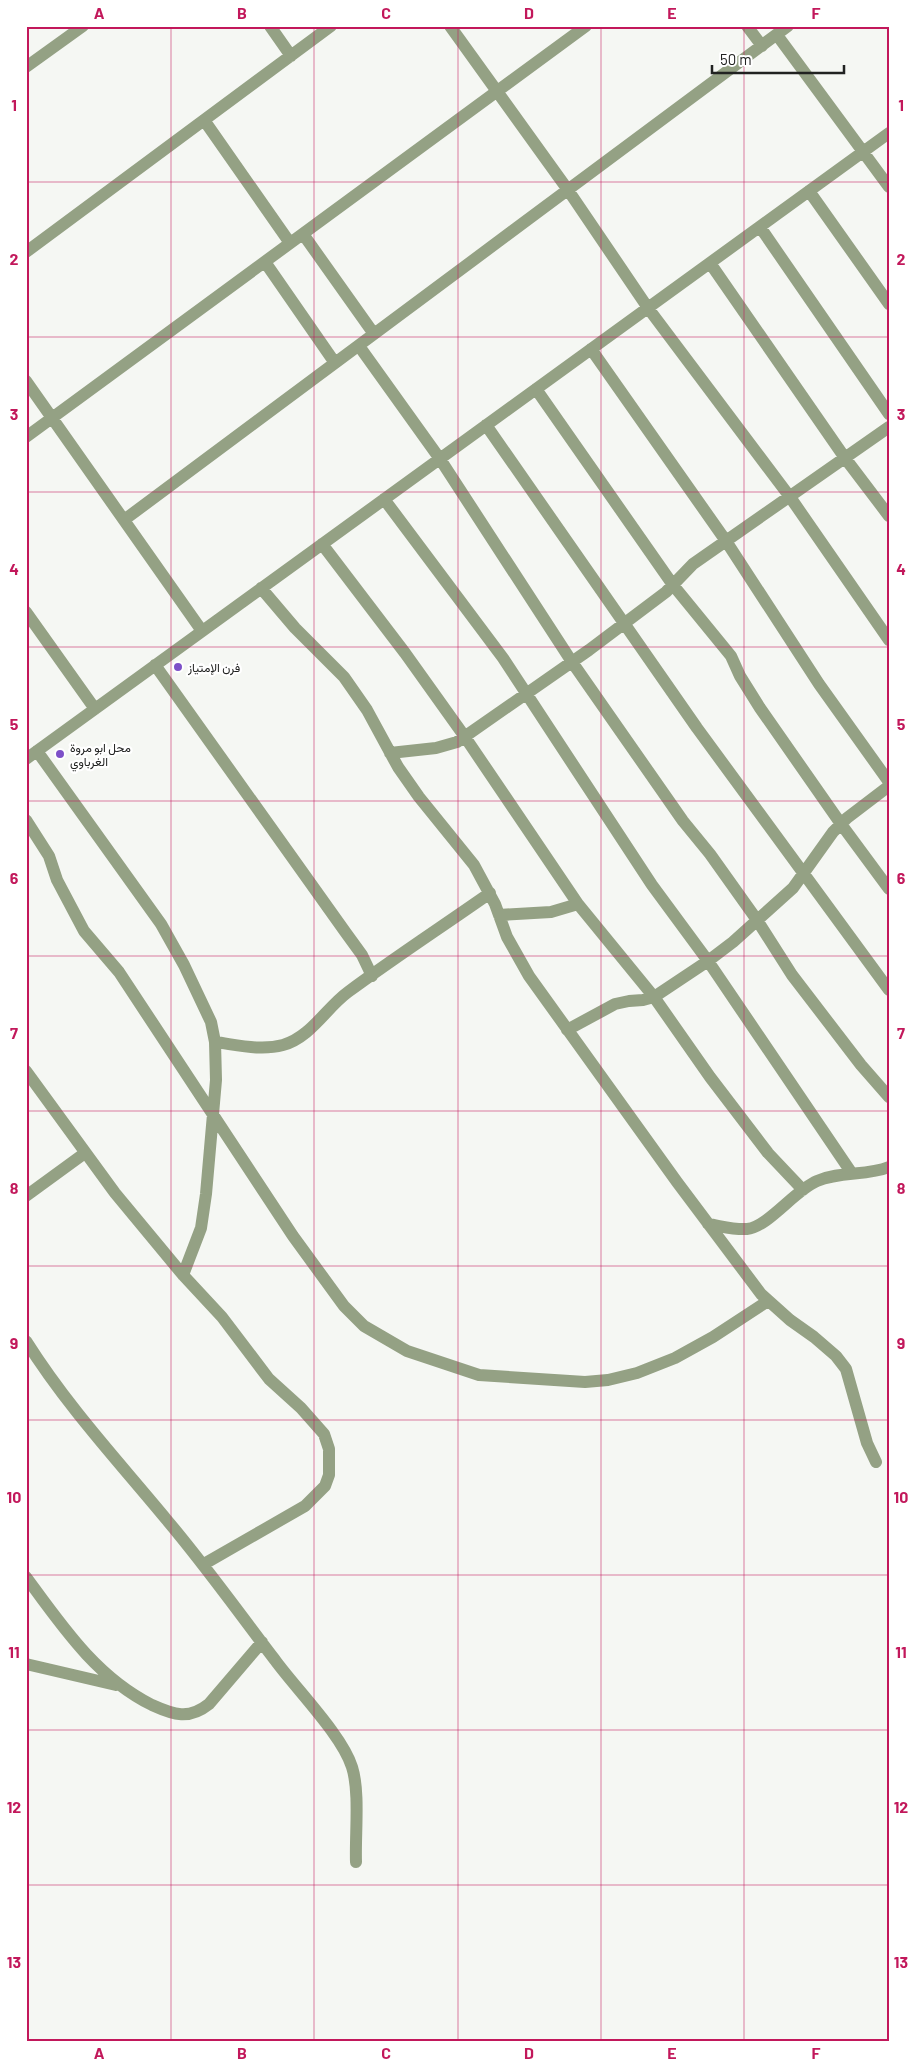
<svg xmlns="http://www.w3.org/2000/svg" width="915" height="2067" font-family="Barlow,Vazirmatn,sans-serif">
  <rect width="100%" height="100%" fill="#f5f7f3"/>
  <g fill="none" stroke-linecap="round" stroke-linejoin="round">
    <path stroke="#94a184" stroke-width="12" d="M270 26 291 56
      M450 26 568 190 648 308 790 497 889 640
      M747 26 762 46
      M777 35 889 187
      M26 67 83 26
      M204 120 290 243
      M809 191 889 304
      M760 227 889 414
      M303 234 374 334
      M26 252 331 26
      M265 262 335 363
      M710 263 845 458 889 516
      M359 346 440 459 572 662 683 821 710 854 757 920 792 975 861 1065 889 1097
      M591 349 726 541 819 684 889 782
      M26 381 202 631
      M536 389 673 585 731 656 740 676 760 708 841 824 889 889
      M486 425 697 728 889 990
      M26 437 586 26
      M384 499 503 658 652 885 708 961 851 1172
      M124 520 788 26
      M322 544 405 653 465 737 578 904 654 997 710 1077 768 1153 803 1190
      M261 588 295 628 344 677 367 710 398 767 419 797 474 865 495 904 507 937 529 976 677 1182 761 1294 790 1320 814 1337 836 1356 846 1369 867 1443 876 1462
      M26 612 95 709
      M155 665 346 933 362 955 372 976
      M37 751 161 924 184 965 211 1022 215 1042 216 1080 206 1194 201 1228 183 1275
      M390 753 436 748 457 742 589 650 666 592 693 564 889 427
      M26 759 889 133
      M26 820 49 856 57 880 84 931 119 972 293 1236 344 1306 364 1326 407 1351 479 1375 585 1382 608 1380 637 1373 675 1358 713 1337 768 1301
      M499 915 551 912 578 904
      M567 1030 615 1004 629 1001 643 1000 654 997 708 961 733 942 793 888 833 832 847 818 889 786
      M215 1042C238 1045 261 1051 283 1045 311 1037 326 1008 348 992 394 958 443 926 490 893
      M26 1071 115 1193 183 1275 222 1317 269 1379 301 1408 324 1434 329 1449V1475L325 1486 305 1506 204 1564
      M26 1196 85 1153
      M708 1224C721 1226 734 1230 747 1229 768 1227 795 1190 817 1181 840 1171 867 1176 889 1167
      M26 1341C67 1406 118 1461 166 1519 205 1565 239 1613 275 1660 296 1689 342 1735 352 1767 360 1792 355 1834 356 1862
      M26 1577C62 1626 96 1677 152 1705 174 1715 189 1720 209 1704L262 1642
      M26 1664 116 1685"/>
  </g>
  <path fill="none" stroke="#c2185b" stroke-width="1" stroke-opacity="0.55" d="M171 26V2041M314 26V2041M458 26V2041M601 26V2041M744 26V2041M26 182H889M26 337H889M26 492H889M26 647H889M26 801H889M26 956H889M26 1111H889M26 1266H889M26 1420H889M26 1575H889M26 1730H889M26 1885H889"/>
  <g fill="#7d50c8" stroke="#fff" stroke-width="2">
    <circle cx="178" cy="667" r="5"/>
    <circle cx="60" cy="754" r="5"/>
  </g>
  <g text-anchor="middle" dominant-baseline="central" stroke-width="4.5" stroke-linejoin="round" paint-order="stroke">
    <g font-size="12" fill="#212221" stroke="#fff" text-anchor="start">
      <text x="188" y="667">فرن الإمتياز</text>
      <text x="70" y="747">محل ابو مروة<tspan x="70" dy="14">الغرباوي</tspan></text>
    </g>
  </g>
  <rect width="915" height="2067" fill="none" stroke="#ffffff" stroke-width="55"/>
  <path d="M712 65v8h132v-8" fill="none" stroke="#212221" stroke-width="2.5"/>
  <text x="720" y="65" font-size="15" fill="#212221" stroke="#ffffff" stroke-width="4" paint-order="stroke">50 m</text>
  <rect x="28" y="28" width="860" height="2012" fill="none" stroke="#c2185b" stroke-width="2"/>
  <g font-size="16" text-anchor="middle" font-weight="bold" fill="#c2185b">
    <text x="99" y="19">A</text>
    <text x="242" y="19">B</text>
    <text x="386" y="19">C</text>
    <text x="529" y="19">D</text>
    <text x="672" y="19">E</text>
    <text x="816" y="19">F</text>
    <text x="14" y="111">1</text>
    <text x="901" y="111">1</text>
    <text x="14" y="265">2</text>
    <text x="901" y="265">2</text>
    <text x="14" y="420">3</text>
    <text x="901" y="420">3</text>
    <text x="14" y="575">4</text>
    <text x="901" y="575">4</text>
    <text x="14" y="730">5</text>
    <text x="901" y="730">5</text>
    <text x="14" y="884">6</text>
    <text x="901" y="884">6</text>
    <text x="14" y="1039">7</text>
    <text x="901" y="1039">7</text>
    <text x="14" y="1194">8</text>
    <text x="901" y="1194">8</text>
    <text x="14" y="1349">9</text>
    <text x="901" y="1349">9</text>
    <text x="14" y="1503">10</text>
    <text x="901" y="1503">10</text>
    <text x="14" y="1658">11</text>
    <text x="901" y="1658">11</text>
    <text x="14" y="1813">12</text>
    <text x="901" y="1813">12</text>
    <text x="14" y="1968">13</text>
    <text x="901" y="1968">13</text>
    <text x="99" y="2059">A</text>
    <text x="242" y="2059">B</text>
    <text x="386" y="2059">C</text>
    <text x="529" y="2059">D</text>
    <text x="672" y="2059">E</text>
    <text x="816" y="2059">F</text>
  </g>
</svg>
